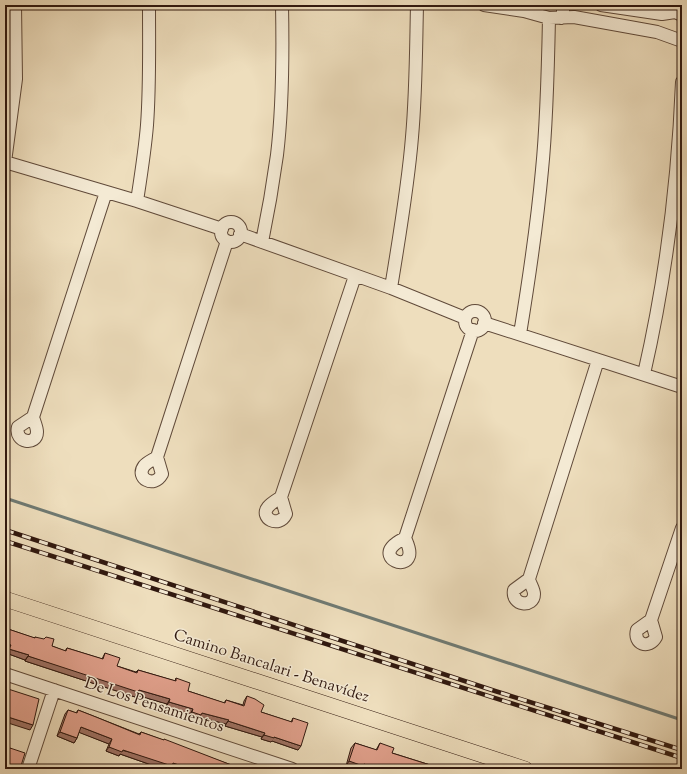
<svg xmlns="http://www.w3.org/2000/svg" width="687" height="774" font-family="'Sorts Mill Goudy',serif">
  <rect width="100%" height="100%" fill="#eedebd"/>
  <filter id="stains"><feTurbulence type="fractalNoise" baseFrequency=".005" numOctaves="4"/><feColorMatrix values="0 0 0 0 .2 0 0 0 0 .09 0 0 0 0 .02 0 0 0 .5 -.17"/></filter>
  <radialGradient id="worn" r=".72"><stop offset=".6" stop-color="#630" stop-opacity="0"/><stop offset="1" stop-color="#630" stop-opacity=".3"/></radialGradient>
  <g fill="none" stroke-linecap="round" stroke-linejoin="round">
    <path stroke="#6f7a73" stroke-width="3" d="M5 498 682 720"/>
    <defs>
      <path id="minor" d="M484 5 524 11 549 18 574 17 657 32 682 41
        M601 5 662 14 675 12 682 15
        M561 18 563 13V5
        M5 162 137 201 222 229
        M5 162 16 79 15 5
        M137 201C141 175 145 150 147 125 150 85 149 45 149 5
        M221 232a10 10 0 1 1 20 0a10 10 0 1 1-20 0Z
        M240 234 391 288 465 318
        M262 242C268 213 273 184 277 155 283 105 283 55 282 5
        M391 288C399 238 408 187 412 137 416 93 416 49 417 5
        M465 321a10 10 0 1 1 20 0a10 10 0 1 1-20 0Z
        M484 323 682 387
        M520 334C529 279 537 225 542 170 547 120 548 69 549 18
        M644 374C666 278 678 181 682 82
        M33 417 18 427C14 443 37 446 37 432 37 427 34 421 33 417L106 192
        M157 457 162 474C154 489 135 478 144 466 147 462 153 460 157 457L227 241
        M281 497 286 514C279 529 259 518 268 507 271 503 277 500 281 497L355 276
        M405 538C401 540 395 543 392 547 382 559 405 569 409 556 411 550 407 543 405 538L473 330
        M529 579C530 584 534 589 534 594 534 608 511 606 514 590L529 579 598 360
        M651 620 637 630C633 644 649 650 656 637L651 620 682 528
        M5 674 292 769
        M28 769 54 690"/>
      <path id="major" d="M5 599 525 769"/>
    </defs>
    <use href="#minor" stroke="#604a3a" stroke-width="14"/>
    <use href="#major" stroke="#30180f" stroke-width="16"/>
    <use href="#minor" stroke="#f4ead4" stroke-width="12"/>
    <use href="#major" stroke="#eedebd" stroke-width="15"/>
    <defs>
      <path id="rail" d="M5 530 495 691 682 750
        M5 541 682 758"/>
    </defs>
    <use href="#rail" stroke="#30180f" stroke-width="4.5"/>
    <use href="#rail" stroke="#f4ead4" stroke-width="3" stroke-dasharray="9" stroke-linecap="butt"/>
  </g>
  <path fill="#c28a79" stroke="#30180f" d="M5 628 34 638 35 637 52 646 65 651 67 648 102 659 105 653 117 666 136 672 138 670 175 681 176 678 188 691 224 703 226 700 243 705 244 701 247 696 261 712 291 722 293 718 298 750 272 741 271 742 261 739 262 737 225 726 226 724 199 717 198 719 189 716 190 714 166 707 167 704 136 695 135 697 25 661V660L6 653 7 650 5 649Z
    M68 710 76 713 78 710 139 734 141 732 234 766 246 769H175L171 768 170 769H163L120 754 119 756 106 751 109 744 79 732 77 738 74 743 57 736 65 714Z
    M355 743 376 750 380 743 392 753 443 769H363L361 768V769H356L346 766 351 748Z
    M10 748 5 769V757L7 752Z"/>
  <path fill="#9e7163" stroke="#30180f" d="M5 643 11 645 7 650 5 649Z
    M9 649 29 655 25 660 6 653Z
    M28 656 139 690 170 699 167 704 136 695 135 697 25 661Z
    M169 702 193 709 190 714 166 707Z
    M192 712 202 713 229 720 226 724 199 717 198 719 189 716Z
    M5 716 33 725 30 730 5 722Z
    M228 721 265 733 262 737 225 726Z
    M81 727 112 739 109 744 78 732Z
    M60 732 77 738 74 743 57 736Z
    M264 735 274 737 301 746 298 750 272 741 271 742 261 739Z
    M109 747 173 763 191 769H175L171 768 170 769H163L120 754 119 756 106 751Z
    M349 761 364 764 379 769H363L361 768V769H356L346 766Z"/>
  <path fill="#e2a18d" stroke="#30180f" d="M5 628 35 638V637L44 639 46 637 54 639 52 646 66 651 67 648 103 659 105 653 120 658 117 666 137 673 138 670 176 681V678L190 683 188 691 225 703 226 700 244 706 247 696 255 699 264 705 261 712 292 722 293 718 308 723 301 746 274 737V738L264 735 265 733 228 721 229 720 202 713 201 715 192 712 193 709 169 702 170 699 139 690 138 692 28 656 29 655 9 649 11 645 5 643Z
    M5 688 39 699 33 725 5 716Z
    M68 710 77 713 78 710 96 717 140 735 141 732 164 740V739L234 766H238L246 769H191L173 763 172 766 123 750 122 752 109 747 112 739 81 727 77 738 60 732Z
    M355 743 377 750 380 743 394 748 392 753 443 769H379L364 764 363 766 349 761Z
    M10 748 25 753 20 769H5V762Z"/>
  <g text-anchor="middle" dominant-baseline="central" stroke-width="3" stroke-linejoin="round" paint-order="stroke">
    <g font-size="16" fill="#30180f" stroke="#f4ead4">
      <text transform="translate(271 667) rotate(18)">Camino Bancalari - Benavídez</text>
      <text transform="translate(154 706) rotate(18)">De Los Pensamientos</text>
    </g>
  </g>
  <rect width="687" height="774" fill="none" stroke="#eedebd" stroke-width="20"/>
  <rect x="6" y="6" width="675" height="762" fill="none" stroke="#30180f" stroke-width="2"/>
  <rect x="10" y="10" width="667" height="754" fill="none" stroke="#30180f"/>
  <rect width="100%" height="100%" filter="url(#stains)"/>
  <rect width="100%" height="100%" fill="url(#worn)"/>
</svg>
